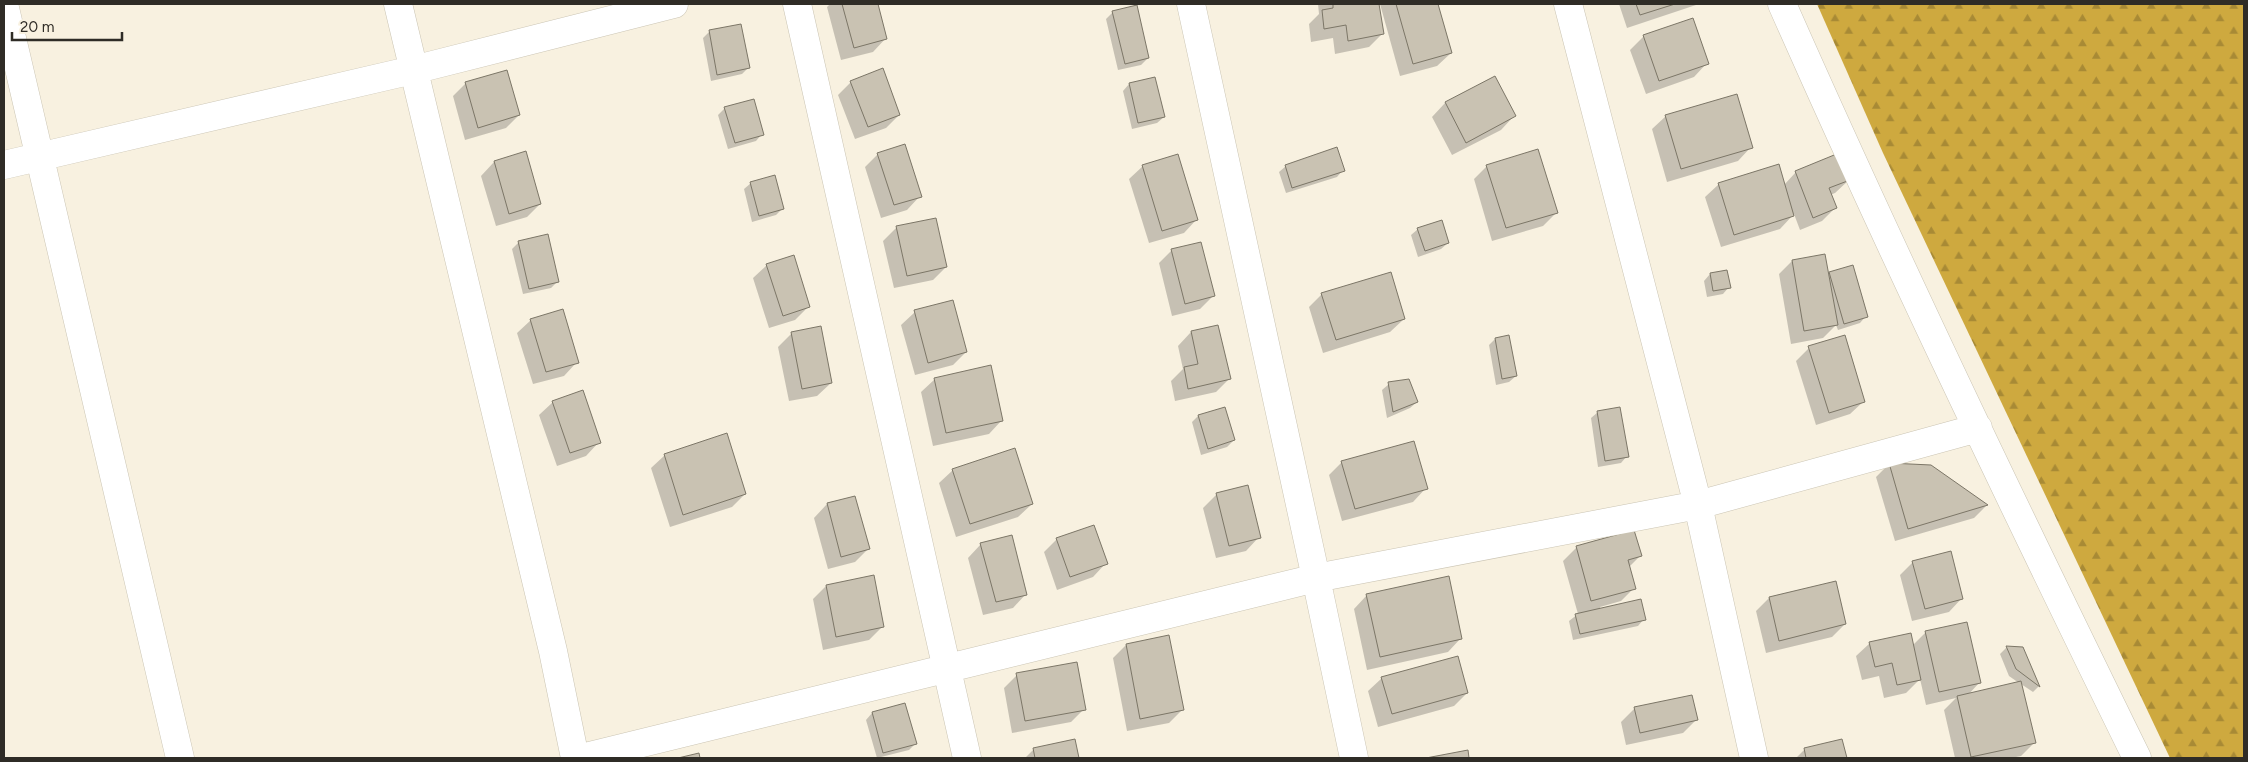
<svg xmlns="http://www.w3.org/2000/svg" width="2248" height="762" font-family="Figtree,sans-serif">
  <defs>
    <pattern id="forest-firs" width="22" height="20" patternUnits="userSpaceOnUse" patternTransform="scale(1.25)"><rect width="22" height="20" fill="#cea93f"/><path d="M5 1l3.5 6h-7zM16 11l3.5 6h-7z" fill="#a88a35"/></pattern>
  </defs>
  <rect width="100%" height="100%" fill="#f8f1e0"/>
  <path fill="url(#forest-firs)" d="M1817 4H2244V758H2170L1883 153Z"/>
  <path fill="#0003" d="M830 4H877L886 38 873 52 841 60 827 7Z
    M1318 4H1377L1382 34 1369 47 1335 54 1333 38 1311 42 1309 24 1319 14Z
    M1380 4H1437L1451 53 1437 66 1400 76Z
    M1619 4H1699L1627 28Z
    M1113 12 1148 58 1141 65 1118 70 1106 19Z
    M1692 19 1707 63 1694 77 1646 94 1630 50 1643 37Z
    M710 31 748 68 742 74 711 81 703 38Z
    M1494 78 1514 116 1501 130 1452 155 1432 117 1445 103Z
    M851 82 899 115 886 128 855 139 838 95Z
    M466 83 519 115 506 128 465 140 453 96Z
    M1129 84 1164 117 1157 123 1132 129 1123 91Z
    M725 108 762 134 756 141 728 149 718 115Z
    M1666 116 1751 147 1738 161 1667 182 1652 129Z
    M525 153 540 204 527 217 496 226 481 176 494 162Z
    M878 154 920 196 907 210 881 218 865 167Z
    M1143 166 1197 219 1184 233 1149 243 1129 179Z
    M1286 166 1343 170 1337 177 1286 193 1279 172Z
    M1487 166 1556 213 1543 226 1492 241 1474 179Z
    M1796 172 1849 180 1835 193 1830 195 1835 208 1822 221 1800 230 1794 214 1780 229 1721 247 1705 197 1719 184 1784 185Z
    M751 183 782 209 776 215 752 222 744 189Z
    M897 227 946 267 933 280 894 288 883 241Z
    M1418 229 1448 243 1441 249 1418 257 1411 235Z
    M519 242 558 281 551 288 523 294 512 249Z
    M1172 250 1213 296 1200 309 1172 316 1159 263Z
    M1792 261 1828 275 1852 266 1866 316 1860 323 1838 330 1836 325 1823 338 1791 344 1779 274Z
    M767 265 808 307 795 320 769 328 753 278Z
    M1710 274 1729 287 1723 294 1707 297 1704 281Z
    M1322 294 1404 319 1390 332 1323 353 1309 307Z
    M915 312 966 352 953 365 915 375 901 325Z
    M531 320 577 362 564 376 533 384 517 333Z
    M1218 326 1229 379 1216 392 1175 401 1171 381 1183 369 1178 346 1191 332Z
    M792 333 831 383 817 396 789 401 778 347Z
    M1495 339 1516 376 1509 382 1496 385 1489 345Z
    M1809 348 1864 401 1850 414 1816 425 1796 361Z
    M935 379 1002 420 989 434 933 446 921 392Z
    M1389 384 1417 402 1410 408 1387 418 1382 390Z
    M553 402 599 442 586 456 557 466 539 415Z
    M1598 412 1627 456 1621 463 1598 467 1591 418Z
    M1198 416 1234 440 1227 447 1201 455 1192 422Z
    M665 455 745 494 732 507 670 527 651 468Z
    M1342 462 1426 488 1413 502 1342 521 1329 475Z
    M1889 464 1930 466 1986 506 1974 518 1895 541 1876 477Z
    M953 470 1032 504 1018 517 956 537 939 483Z
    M1217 494 1259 537 1246 551 1216 558 1203 508Z
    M854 497 868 549 855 562 828 569 814 518 827 504Z
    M1057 539 1106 563 1093 577 1057 590 1044 552Z
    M981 544 1026 594 1013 608 983 615 968 558Z
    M1577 547 1640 556 1629 567 1634 588 1621 601 1600 607 1601 609 1644 619 1638 626 1573 640 1569 621 1578 614 1563 561Z
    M1913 562 1962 598 1949 612 1912 621 1900 575Z
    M1835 582 1845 624 1832 637 1766 653 1756 611 1769 598Z
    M826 586 882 627 869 640 823 650 813 599Z
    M1367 595 1461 638 1448 652 1367 670 1354 609Z
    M1926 632 1979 683 1968 695 2019 683 2009 676 2000 654 2006 648H2022L2039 686 2033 692 2021 684 2034 743 2021 756 2011 758H1955L1944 710 1956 698 1926 705 1920 679 1906 693 1884 698 1879 676 1862 680 1856 656 1870 643 1912 646Z
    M1168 637 1182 710 1169 723 1127 731 1113 658 1126 645Z
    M1017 675 1084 709 1071 722 1012 733 1004 688Z
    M1382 678 1467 693 1454 706 1378 727 1368 691Z
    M1635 708 1696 720 1683 733 1626 745 1621 722Z
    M872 713 915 744 909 750 877 758 866 720Z
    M1074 740 1078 758H1025L1034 749Z
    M1841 741 1845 758H1796L1805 749Z"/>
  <path fill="#c9c2b2" stroke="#7c7667" d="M842 4H878L887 39 854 48Z
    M1333 4H1379L1384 34 1348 41 1346 25 1324 29 1322 10 1333 8Z
    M1396 4H1438L1452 53 1413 64Z
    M1636 4H1675L1640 15Z
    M1137 5 1149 58 1125 64 1112 11Z
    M1693 18 1709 64 1659 81 1643 35Z
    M741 24 750 68 717 75 709 30Z
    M883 68 900 115 868 127 850 81Z
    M507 70 520 115 478 128 465 82Z
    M1495 76 1516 116 1466 143 1445 102Z
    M1155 77 1165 117 1138 123 1129 83Z
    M1737 94 1753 148 1681 169 1665 115Z
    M754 99 764 135 735 143 724 107Z
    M905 144 922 197 894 205 877 153Z
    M1337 147 1345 171 1292 188 1285 165Z
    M1538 149 1558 213 1506 228 1486 165Z
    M526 151 541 204 509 214 494 161Z
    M1839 153 1850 180 1829 188 1837 208 1813 218 1795 171Z
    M1178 154 1198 220 1162 231 1142 165Z
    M1779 164 1794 216 1734 235 1718 183Z
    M775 175 784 209 759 216 750 182Z
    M936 218 947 267 907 276 896 226Z
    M1442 220 1449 243 1425 251 1417 228Z
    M548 234 559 282 529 289 518 241Z
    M1201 242 1215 296 1185 304 1171 249Z
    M1825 254 1838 325 1804 331 1792 260Z
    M794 255 810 307 783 316 766 264Z
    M1853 265 1868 317 1844 324 1829 272Z
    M1727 270 1731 288 1713 291 1710 273Z
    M1391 272 1405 319 1336 340 1321 293Z
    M953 300 967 352 928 363 914 310Z
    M563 309 579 363 546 372 530 319Z
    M1218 325 1231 379 1188 389 1184 367 1198 364 1191 331Z
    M821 326 832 383 802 389 791 332Z
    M1509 335 1517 376 1502 379 1495 338Z
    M1845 335 1865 402 1829 413 1808 346Z
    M991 365 1003 421 946 433 934 378Z
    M1409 379 1418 402 1393 412 1388 382Z
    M583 390 601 443 570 453 552 401Z
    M1225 407 1235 440 1208 449 1198 415Z
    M1620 407 1629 457 1605 461 1597 411Z
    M727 433 746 494 683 515 664 454Z
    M1414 441 1428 489 1355 509 1341 461Z
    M1015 448 1033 504 970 524 952 469Z
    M1889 463 1931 465 1988 505 1908 529Z
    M1248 485 1261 538 1229 546 1216 493Z
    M855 496 870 549 841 557 827 503Z
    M1094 525 1108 564 1070 577 1056 538Z
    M1634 530 1642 556 1628 560 1636 589 1591 601 1576 546Z
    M1012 535 1027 595 996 602 980 543Z
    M1951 551 1963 599 1925 609 1912 561Z
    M874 575 884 627 836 637 826 585Z
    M1449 576 1462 639 1380 657 1366 594Z
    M1836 581 1846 624 1779 641 1769 597Z
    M1641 599 1646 620 1580 634 1575 614Z
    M1967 622 1981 683 1939 692 1925 631Z
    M1911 633 1921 680 1897 685 1892 663 1875 667 1869 642Z
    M1169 635 1184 710 1140 719 1126 644Z
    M2006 646 2023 647 2040 687 2016 669Z
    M1458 656 1468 693 1392 714 1381 677Z
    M1077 662 1086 710 1025 721 1016 673Z
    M2021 681 2036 743 1971 757 1957 696Z
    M1692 695 1698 720 1640 733 1634 707Z
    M905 703 917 744 883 753 872 712Z
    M1075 739 1079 758H1035L1033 748Z
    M1842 739 1847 758H1806L1804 748Z
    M1468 750 1469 758H1426Z
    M699 753 700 758H678Z"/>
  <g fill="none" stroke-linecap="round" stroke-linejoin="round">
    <defs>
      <path id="minor" d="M4 4 180 758
        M398 4 553 651 575 758
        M797 4 967 758
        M1568 4 1698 505 1754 758
        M1782 4C1894 258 2015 509 2137 758
        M4 165 413 70 674 4
        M581 758 1316 578 1191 4
        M1354 758 1316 578 1698 505 1978 428"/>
    </defs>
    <use href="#minor" stroke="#cbc5b4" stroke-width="29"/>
    <use href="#minor" stroke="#fff" stroke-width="28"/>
  </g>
  <rect width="2248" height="762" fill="none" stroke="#2f2c26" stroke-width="10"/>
  <path d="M12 32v8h110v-8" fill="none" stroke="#2f2c26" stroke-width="2.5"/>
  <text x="20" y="32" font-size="15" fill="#2f2c26" stroke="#f8f1e0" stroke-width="4" paint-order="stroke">20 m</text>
</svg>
